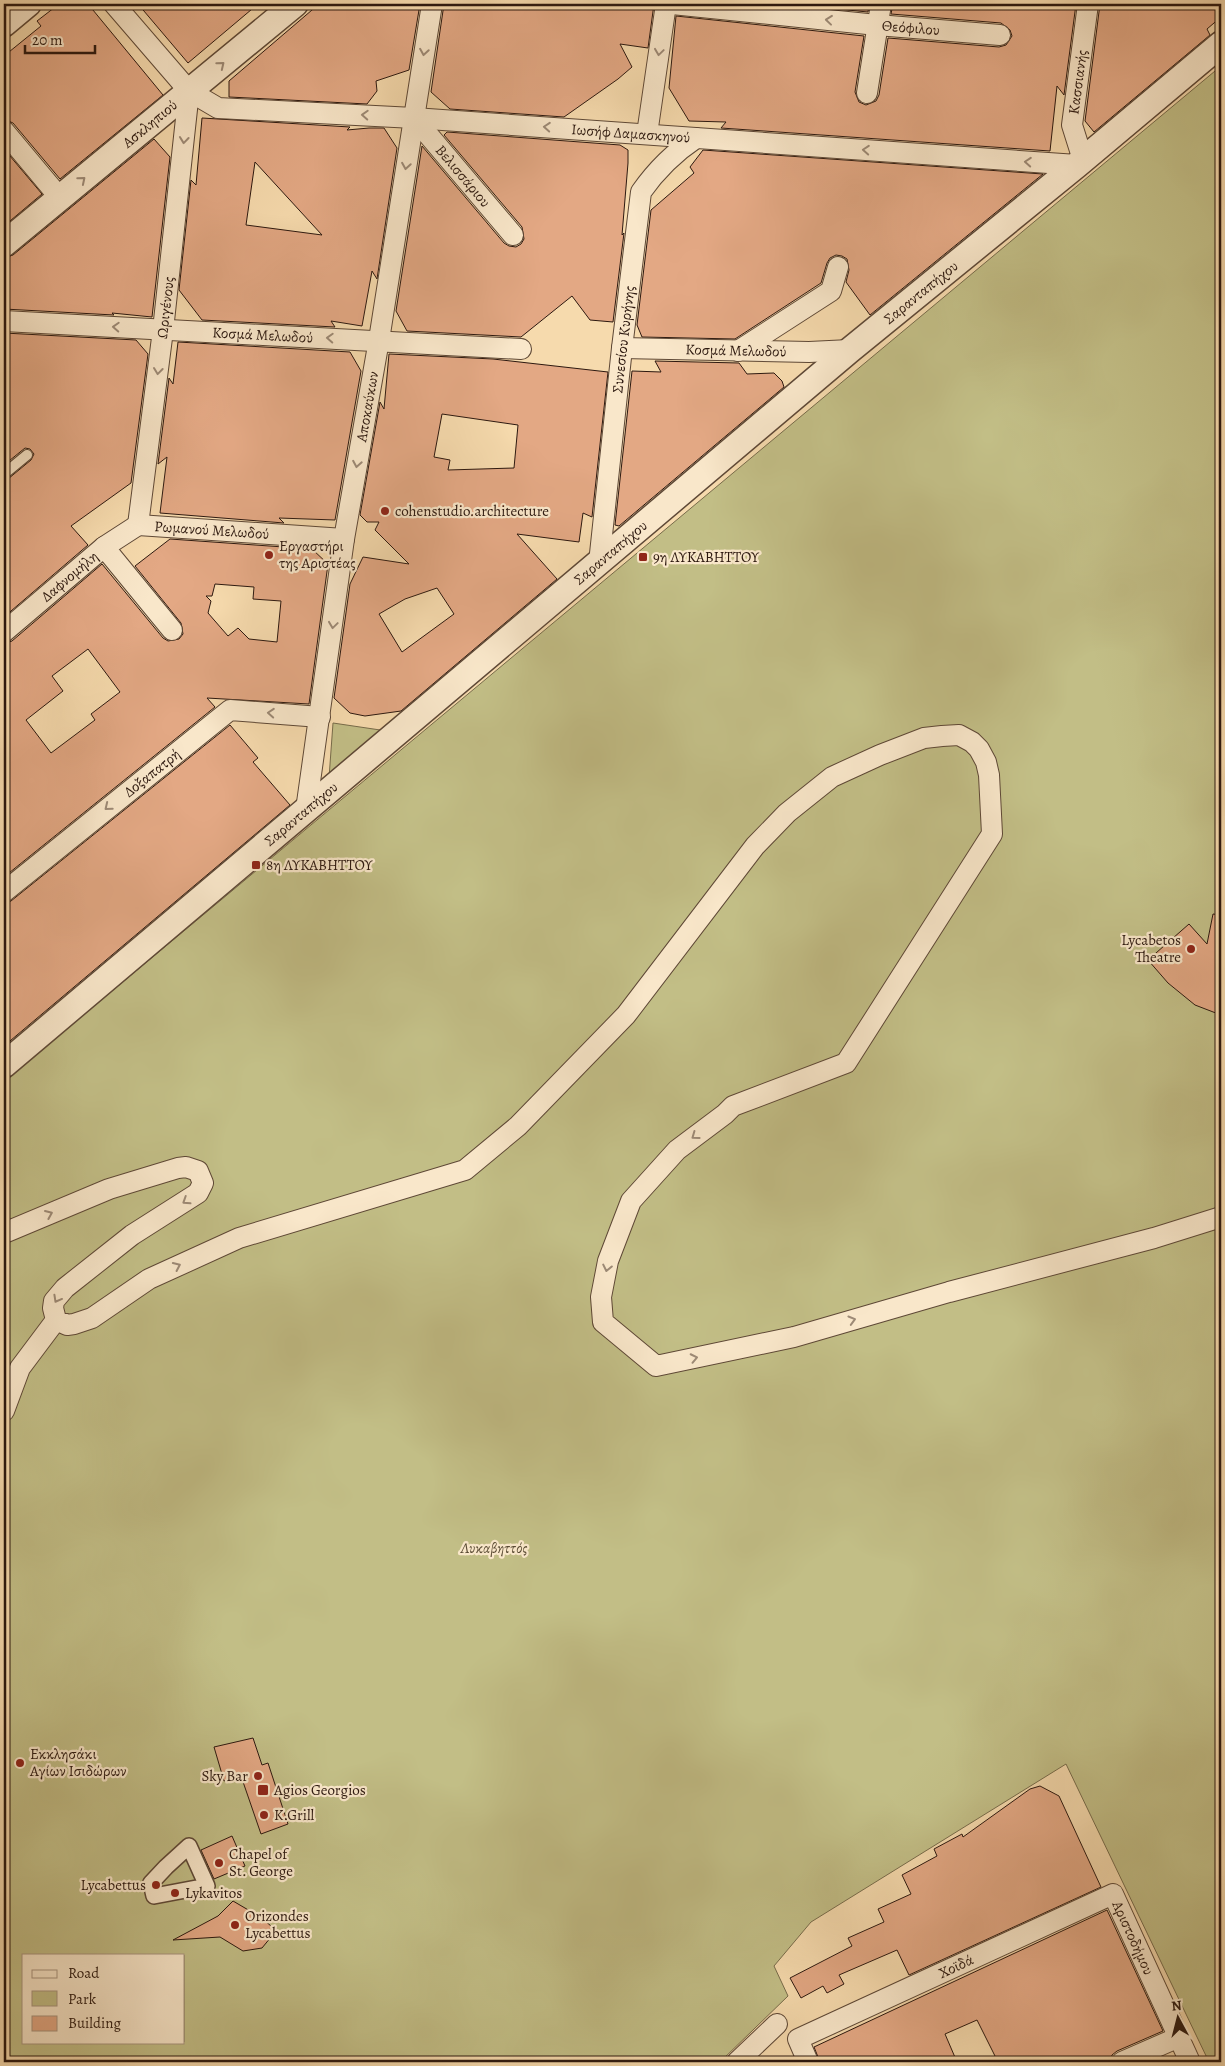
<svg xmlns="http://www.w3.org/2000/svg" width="1225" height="2066" font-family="Alegreya,serif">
  <rect width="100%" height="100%" fill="#f6daad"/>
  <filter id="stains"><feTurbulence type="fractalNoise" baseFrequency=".004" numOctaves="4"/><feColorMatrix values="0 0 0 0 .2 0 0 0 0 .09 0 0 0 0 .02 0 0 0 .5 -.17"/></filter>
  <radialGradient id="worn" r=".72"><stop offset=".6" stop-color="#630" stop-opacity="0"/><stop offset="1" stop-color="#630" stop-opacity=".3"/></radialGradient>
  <path fill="#c2be86" stroke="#776b4a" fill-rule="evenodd" d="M1221 66V2062H1209L1066 1764 811 1922 774 1966 788 1996 720 2062H4V1081ZM24 1955H184V2042H24Z
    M333 723 387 731 329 778Z"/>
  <path fill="#e3a884" stroke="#2c180f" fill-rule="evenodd" d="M59 4H88L163 95 60 179 13 123 4 119V56L41 26 37 21Z
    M138 4H258L188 63Z
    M319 4H420L409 70 376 81 377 91 367 104 229 97V81Z
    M444 4H654L648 48 620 44 632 67 618 79 564 117 450 109 431 92Z
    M786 4H869L868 12Z
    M893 4H1076L1064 95 1057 86 1050 151 721 128 726 122 689 121 669 88 676 16 864 36 855 92 859 102 866 105 876 101 879 95 888 38 999 47 1006 45 1012 36 1010 30 1001 23 891 14Z
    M1100 4H1221V17L1207 29 1210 35 1094 132 1085 121Z
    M202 118 350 127 347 130 369 128H384L397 148 377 279 372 271 362 326 331 321 335 327 202 320 179 290 191 180 196 185ZM255 162 322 235 246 225Z
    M447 132 620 145 628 150V163L622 235 624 233 613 322 590 320 572 296 521 337 407 331 396 311 422 146 504 243 509 246 516 247 521 244 524 239 522 227 444 135Z
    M154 139 170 157 152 317 112 313 114 315 4 309V258L13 255Z
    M4 149 42 194 4 226Z
    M703 150 1043 174 870 315 846 282 849 270 847 259 842 256 836 255 830 258 827 263 821 283 735 339 642 337 637 325 651 210 694 173 690 167Z
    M4 333 136 340 148 354 131 483 71 526 88 545 4 617V481L8 479 31 460 34 454 30 449 25 448 4 465Z
    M178 342 350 352 361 371 335 520 279 518 284 523 160 513 167 457 158 464 169 378 173 384Z
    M389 354 493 359 608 372 592 517 583 513 579 542 517 534 557 579 401 711 365 716 350 713 334 698 350 584 363 557 409 564 375 530 379 522H367L360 515 380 402 384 409ZM442 414 518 425 514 468 448 470 450 460 434 457ZM437 588 454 614 402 652 379 614 405 599Z
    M655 361 739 363 747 374 774 373 782 381 784 387 619 526 615 525 632 371 661 372Z
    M170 539 312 549 328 564 309 704 207 698 215 707 4 877V644L12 641 102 564 163 638 168 641 179 639 183 634 181 623 135 566ZM215 584 254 587 253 599 281 601 277 642 249 639 238 628 228 636 208 613 211 601 206 596H212ZM88 649 120 692 91 714 95 720 51 753 26 720 63 691 52 676Z
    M230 725 258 758 253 762 290 805 4 1046V904L11 901Z
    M1213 914 1221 915V1015L1195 1005 1168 983 1148 960 1189 924 1207 944Z
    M253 1738 262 1765 268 1763 288 1824 261 1834 241 1776 224 1781 214 1747Z
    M1040 1786 1059 1796 1101 1887 909 1975 897 1950 839 1975 844 1984 827 1993 823 1986 801 1998 790 1978 852 1946 848 1938 884 1922 878 1909 911 1894 902 1875 937 1856 934 1849 962 1834 963 1837 1030 1789Z
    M232 1836 245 1866 214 1879 201 1850Z
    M233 1901 262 1918 272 1927 271 1937 262 1948 243 1951 220 1937 173 1940 218 1916Z
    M1107 1910 1163 2031 1117 2051 1112 2055 1110 2062H998L977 2020 945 2034 957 2062H820L814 2047Z"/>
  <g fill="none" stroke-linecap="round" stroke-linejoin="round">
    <defs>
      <path id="service" d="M4 474 27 455"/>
      <path id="pedestrian" d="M189 1846 207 1886 154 1896 151 1883 166 1867Z"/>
      <g id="minor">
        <path id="s1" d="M114 4 189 91 218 108 414 118 1077 165"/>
        <path id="s2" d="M672 4 877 25 1000 35"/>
        <path d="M867 93 881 4"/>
        <path id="s3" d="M414 118 513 235"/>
        <path d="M4 131 60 198"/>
        <path d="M647 134 666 4"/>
        <path id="s4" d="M1083 160 1072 125 1088 4"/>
        <path id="s5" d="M4 321 521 349"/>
        <path id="s6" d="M622 348 809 352 850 350"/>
        <path d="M738 351 831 291 838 267"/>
        <path id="s7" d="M138 525 163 330 189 91"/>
        <path id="s8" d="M138 525 344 539"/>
        <path d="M104 547 172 630"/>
        <path id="s9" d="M599 563 622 348 641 192C655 172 675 152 696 138"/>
        <path id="s10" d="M4 632 104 547 138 525"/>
        <path id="s11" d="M306 810 344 539 379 340 432 4"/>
        <path id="s12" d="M4 892 230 710 320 717"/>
        <path d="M4 1233 109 1189 178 1168 186 1167 198 1171 203 1183 198 1193 132 1235 65 1288 54 1301 53 1308 56 1320 67 1325 74 1324 92 1318 149 1279 239 1238 465 1170 518 1126 626 1015 755 846 787 813 832 777 880 755 924 738 942 736 959 735 972 742 979 749 986 762 989 775 992 834 846 1063 733 1106 725 1114 677 1150 631 1201 608 1261 601 1297 603 1322 656 1366 794 1337 949 1292 1154 1238 1221 1217"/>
        <path d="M4 1411 20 1368 56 1320"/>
        <path d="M737 2062 777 2024"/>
        <path id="s13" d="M808 2062 798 2039 1113 1894 1190 2062"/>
        <path d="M1122 2062 1179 2037"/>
      </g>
      <g id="tertiary">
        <path d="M4 24 28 4"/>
        <path id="s14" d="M4 244 295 4"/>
        <path id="s15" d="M4 1065 850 350 1077 165 1221 44"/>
      </g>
    </defs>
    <use href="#service" stroke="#5e4836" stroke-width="12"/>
    <use href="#pedestrian" stroke="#5e4836" stroke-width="18"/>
    <use href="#minor" stroke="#5e4836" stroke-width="22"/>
    <use href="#tertiary" stroke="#5e4836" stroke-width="28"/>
    <use href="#service" stroke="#f9e7ca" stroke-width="10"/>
    <use href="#pedestrian" stroke="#f9e7ca" stroke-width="15"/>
    <use href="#minor" stroke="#f9e7ca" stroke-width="20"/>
    <use href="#tertiary" stroke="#f9e7ca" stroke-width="25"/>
  </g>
  <defs><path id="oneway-chevron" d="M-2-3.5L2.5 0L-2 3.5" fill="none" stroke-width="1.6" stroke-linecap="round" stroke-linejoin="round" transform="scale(1.25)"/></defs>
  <g stroke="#9d8a76">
    <use href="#oneway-chevron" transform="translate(829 20) rotate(-174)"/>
    <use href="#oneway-chevron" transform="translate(424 52) rotate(99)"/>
    <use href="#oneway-chevron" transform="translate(659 52) rotate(98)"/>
    <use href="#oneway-chevron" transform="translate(221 65) rotate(-39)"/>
    <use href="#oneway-chevron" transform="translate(365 115) rotate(-177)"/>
    <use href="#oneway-chevron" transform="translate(547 127) rotate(-176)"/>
    <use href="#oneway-chevron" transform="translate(184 140) rotate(96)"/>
    <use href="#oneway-chevron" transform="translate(866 150) rotate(-176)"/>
    <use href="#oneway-chevron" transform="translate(1028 162) rotate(-176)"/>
    <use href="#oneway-chevron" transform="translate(406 166) rotate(99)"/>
    <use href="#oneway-chevron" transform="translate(82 180) rotate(-40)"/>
    <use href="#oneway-chevron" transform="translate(116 327) rotate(-177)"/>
    <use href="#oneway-chevron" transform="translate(330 338) rotate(-177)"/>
    <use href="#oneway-chevron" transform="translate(158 371) rotate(97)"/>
    <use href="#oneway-chevron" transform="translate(357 464) rotate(100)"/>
    <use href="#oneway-chevron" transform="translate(333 625) rotate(98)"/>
    <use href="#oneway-chevron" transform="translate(271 713) rotate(-176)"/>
    <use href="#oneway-chevron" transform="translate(108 807) rotate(141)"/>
    <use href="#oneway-chevron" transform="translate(695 1136) rotate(144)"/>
    <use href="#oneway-chevron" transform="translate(186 1201) rotate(147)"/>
    <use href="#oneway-chevron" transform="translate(49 1214) rotate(-23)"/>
    <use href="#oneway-chevron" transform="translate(177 1266) rotate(-25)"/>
    <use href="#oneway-chevron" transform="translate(607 1268) rotate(102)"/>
    <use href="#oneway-chevron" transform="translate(57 1299) rotate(119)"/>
    <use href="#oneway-chevron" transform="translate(852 1320) rotate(-16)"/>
    <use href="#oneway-chevron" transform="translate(694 1358) rotate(-12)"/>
  </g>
  <g fill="#8f2418" stroke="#f9e7ca" stroke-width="2">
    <circle cx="385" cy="511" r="5"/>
    <circle cx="269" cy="555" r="5"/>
    <rect x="638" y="552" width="10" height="10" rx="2.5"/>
    <rect x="251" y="860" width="10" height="10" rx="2.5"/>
    <circle cx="1191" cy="949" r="5"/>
    <circle cx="20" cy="1763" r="5"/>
    <circle cx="258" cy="1776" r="5"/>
    <rect x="257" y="1784" width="12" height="12" rx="2.5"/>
    <circle cx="264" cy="1815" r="5"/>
    <circle cx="219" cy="1863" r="5"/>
    <circle cx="156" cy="1885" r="5"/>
    <circle cx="175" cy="1893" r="5"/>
    <circle cx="235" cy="1925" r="5"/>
  </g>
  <g text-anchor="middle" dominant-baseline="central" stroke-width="4.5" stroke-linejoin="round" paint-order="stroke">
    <g font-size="15" fill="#2c180f" stroke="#f9e7ca">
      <text stroke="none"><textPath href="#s2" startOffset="240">Θεόφιλου</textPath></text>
      <text stroke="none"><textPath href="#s4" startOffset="80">Κασσιανής</textPath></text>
      <text stroke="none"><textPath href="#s14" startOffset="189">Ασκληπιού</textPath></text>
      <text stroke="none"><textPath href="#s1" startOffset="562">Ιωσήφ Δαμασκηνού</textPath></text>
      <text stroke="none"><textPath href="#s3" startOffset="76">Βελισσάριου</textPath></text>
      <text stroke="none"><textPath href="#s15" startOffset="1199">Σαρανταπήχου</textPath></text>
      <text stroke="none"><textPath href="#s7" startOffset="219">Ωριγένους</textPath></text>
      <text stroke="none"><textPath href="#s5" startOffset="259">Κοσμά Μελωδού</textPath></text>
      <text stroke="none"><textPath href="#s9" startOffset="225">Συνεσίου Κυρήνης</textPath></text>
      <text stroke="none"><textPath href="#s6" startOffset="114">Κοσμά Μελωδού</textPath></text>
      <text stroke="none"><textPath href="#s11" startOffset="408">Αποκαύκων</textPath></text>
      <text stroke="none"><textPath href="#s8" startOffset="74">Ρωμανού Μελωδού</textPath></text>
      <text stroke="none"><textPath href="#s15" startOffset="794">Σαρανταπήχου</textPath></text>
      <text stroke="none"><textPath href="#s10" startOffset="86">Δαφνομήλη</textPath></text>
      <text stroke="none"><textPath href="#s12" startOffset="190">Δοξαπατρή</textPath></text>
      <text stroke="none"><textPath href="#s15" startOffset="389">Σαρανταπήχου</textPath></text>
      <text stroke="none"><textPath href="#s13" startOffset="420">Αριστοδήμου</textPath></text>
      <text stroke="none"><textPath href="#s13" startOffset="199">Χοϊδά</textPath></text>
    </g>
    <g font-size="15" fill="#2c180f" stroke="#f9e7ca" text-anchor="start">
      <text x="395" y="511">cohenstudio.architecture</text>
      <text x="279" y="546">Εργαστήρι<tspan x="279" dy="17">της Αριστέας</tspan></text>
      <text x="653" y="557">9η ΛΥΚΑΒΗΤΤΟΥ</text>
      <text x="266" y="865">8η ΛΥΚΑΒΗΤΤΟΥ</text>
      <text x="1181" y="940" text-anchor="end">Lycabetos<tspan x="1181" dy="17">Theatre</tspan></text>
      <text x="30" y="1754">Εκκλησάκι<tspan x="30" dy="17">Αγίων Ισιδώρων</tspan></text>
      <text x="248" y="1776" text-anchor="end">Sky Bar</text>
      <text x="274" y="1790">Agios Georgios</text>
      <text x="274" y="1815">K.Grill</text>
      <text x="229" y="1854">Chapel of<tspan x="229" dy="17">St. George</tspan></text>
      <text x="146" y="1885" text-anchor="end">Lycabettus</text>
      <text x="185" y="1893">Lykavitos</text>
      <text x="245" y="1916">Orizondes<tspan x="245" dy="17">Lycabettus</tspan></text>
    </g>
    <g font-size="15" font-style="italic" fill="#594a33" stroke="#f9e7ca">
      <text x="494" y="1548">Λυκαβηττός</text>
    </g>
  </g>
  <rect width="1225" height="2066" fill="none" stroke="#f6daad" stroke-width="20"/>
  <rect x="5" y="5" width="1215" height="2056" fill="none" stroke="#2c180f" stroke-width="2.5"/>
  <rect x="10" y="10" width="1205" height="2046" fill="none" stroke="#2c180f"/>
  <rect x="22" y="1954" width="162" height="90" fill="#f9e7ca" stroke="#a7947f"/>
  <rect x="32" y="1970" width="25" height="8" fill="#f9e7ca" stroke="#a7947f"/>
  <text x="68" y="1978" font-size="15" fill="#2c180f">Road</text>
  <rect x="32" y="1991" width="25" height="15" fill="#c2be86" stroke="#a7947f"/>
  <text x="68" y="2004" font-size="15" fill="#2c180f">Park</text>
  <rect x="32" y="2016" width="25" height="15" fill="#e3a884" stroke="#a7947f"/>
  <text x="68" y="2028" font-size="15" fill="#2c180f">Building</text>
  <g transform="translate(1178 2018) rotate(353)" stroke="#f9e7ca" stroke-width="4" paint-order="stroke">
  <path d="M0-4L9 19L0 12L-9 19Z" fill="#2c180f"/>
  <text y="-8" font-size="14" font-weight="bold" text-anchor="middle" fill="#2c180f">N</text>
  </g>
  <path d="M25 45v8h70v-8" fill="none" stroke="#2c180f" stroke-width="2.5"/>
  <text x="32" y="45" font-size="15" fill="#2c180f" stroke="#f9e7ca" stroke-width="4" paint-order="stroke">20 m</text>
  <rect width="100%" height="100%" filter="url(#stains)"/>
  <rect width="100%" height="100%" fill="url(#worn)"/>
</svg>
